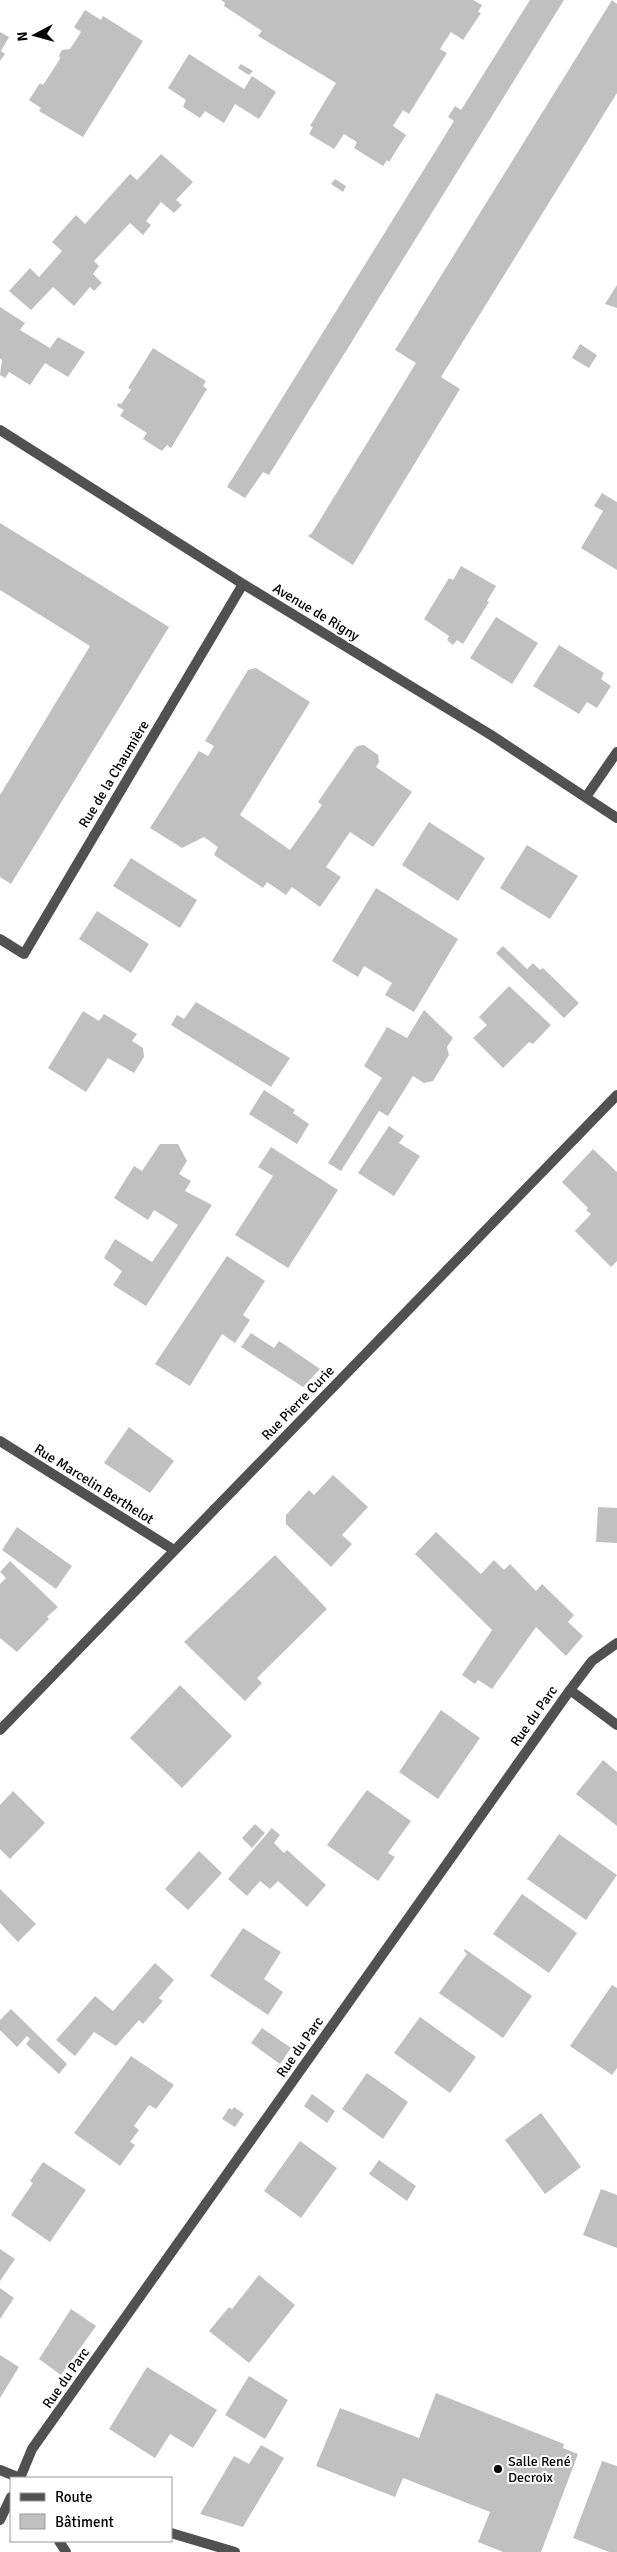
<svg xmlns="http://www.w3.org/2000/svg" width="617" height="2552" font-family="Signika,sans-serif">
  <rect width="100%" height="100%" fill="#fff"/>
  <path fill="#c0c0c0" d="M221 0H473L482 5 478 12 481 13 463 40 451 32 443 44 440 49 447 53 409 114 403 110 393 126 406 135 389 162 387 160 383 166 354 148 357 142 344 134 334 149 309 134 313 127 310 126 336 83 258 36 262 31 224 6 225 3Z
    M530 0H564L269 475 263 472 245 498 227 487 454 121 448 117 455 106 461 110Z
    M612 0 617 4V93L441 377 460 389 353 565 308 536 312 533 416 363 395 350Z
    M85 10 101 20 103 16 143 41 83 137 39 111 41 108 29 100 40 83 43 85 60 59 59 55 62 50 70 49 81 32 74 27Z
    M0 32 9 37 1 51 5 54 0 61Z
    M189 54 244 89 252 76 276 92 259 119 235 104 224 123 205 111 200 118 183 107 186 100 168 88Z
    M241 64 253 71 249 75 247 74 238 68Z
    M161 154 193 182 176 200 182 205 174 213 161 202 146 221 151 225 143 235 130 223 94 261 99 266 93 274 102 283 94 291 90 287 74 306 53 287 31 310 9 291 30 268 39 277 62 251 52 242 76 215 85 224 130 174 137 180Z
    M335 179 346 186 343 192 331 184Z
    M617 285V308L605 304Z
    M0 307 25 323 20 330 50 348 58 337 85 352 68 377 45 363 30 385 9 372 5 378 0 375 2 360 0 358Z
    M580 344 597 355 589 368 572 358Z
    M153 348 206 381 203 386 207 389 171 448 167 445 162 451 143 439 147 433 120 416 124 410 117 406 118 403 121 404 131 390 128 388Z
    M602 493 617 502V570L581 548 603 511 594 506Z
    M0 523 169 627 11 884 0 877V795L90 646 0 590Z
    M461 566 496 586 487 601 489 602 463 644 457 640 453 645 447 640 449 636 424 619 449 578 453 580Z
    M496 617 538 643 512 684 470 658Z
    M559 645 604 673 601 679 611 686 597 708 587 702 579 714 533 686Z
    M256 668 310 702 240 815 290 850 322 805 318 802 353 751 357 746 364 745 378 755 379 762 376 767 412 792 373 847 350 832 326 867 341 877 320 907 292 887 286 895 267 882 263 888 214 855 218 847 204 837 182 848 150 828 199 751 208 756 214 746 205 741 248 670Z
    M429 822 485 858 458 901 402 865Z
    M527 845 578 876 550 919 500 888Z
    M131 858 197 900 180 928 113 886Z
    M376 888 458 939 414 1012 385 995 392 983 364 966 358 977 332 961Z
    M97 911 149 944 131 973 79 939Z
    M503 946 527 969 533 963 540 970 543 968 579 1003 564 1018 496 953Z
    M509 986 551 1025 533 1044 529 1042 503 1068 473 1038 487 1025 479 1017Z
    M196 1002 290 1058 271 1087 171 1025 177 1015 184 1019Z
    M424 1010 453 1038 447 1047 449 1055 433 1081 424 1083 413 1076 388 1116 379 1111 341 1171 328 1163 382 1078 364 1066 387 1027 407 1038Z
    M83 1011 99 1021 104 1014 137 1034 132 1041 143 1048 144 1057 134 1073 108 1058 86 1092 48 1068Z
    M264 1090 295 1110 293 1113 309 1124 297 1144 249 1114Z
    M389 1126 404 1136 399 1143 420 1156 394 1196 358 1173Z
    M160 1144H178L187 1161 179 1174 191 1181 185 1191 212 1205 146 1306 113 1285 122 1271 104 1258 115 1239 152 1262 178 1225 154 1210 148 1220 114 1198 134 1166 142 1171Z
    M271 1147 338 1190 288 1268 235 1235 273 1176 258 1167Z
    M593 1149 617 1172V1261L611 1267 575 1231 591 1214 586 1210 588 1208 562 1182Z
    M227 1256 265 1281 243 1315 250 1320 235 1343 222 1334 190 1386 155 1364Z
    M251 1333 274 1348 279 1341 320 1369 303 1387 241 1347Z
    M129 1427 174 1461 150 1493 104 1463Z
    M333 1475 368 1507 342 1535 352 1544 331 1567 286 1524V1515L309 1490 314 1495Z
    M598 1507 617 1508V1543L596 1542Z
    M17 1527 72 1566 56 1589 2 1550Z
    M436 1532 481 1574 494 1560 504 1570 510 1564 536 1591 542 1584 574 1615 568 1622 583 1636 566 1656 536 1627 492 1689 478 1680 475 1684 462 1675 492 1630 415 1554Z
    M275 1555 327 1609 257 1678 262 1683 245 1701 184 1642Z
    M10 1561 58 1607 47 1617 49 1619 17 1652 0 1638V1584L6 1578 0 1572Z
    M180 1685 232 1736 182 1788 130 1738Z
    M441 1710 480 1738 438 1799 399 1772Z
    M603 1760 617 1772V1826L576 1794Z
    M367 1790 411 1821 388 1853 395 1857 378 1881 327 1845Z
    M13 1791 45 1823 10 1859 0 1849V1805Z
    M255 1824 265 1833 252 1848 242 1838Z
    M272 1828 280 1835 274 1843 284 1853 287 1850 326 1885 307 1907 278 1881 270 1889 260 1881 247 1896 228 1879Z
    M559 1834 617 1875 586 1920 527 1879Z
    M199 1851 222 1873 188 1910 165 1889Z
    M0 1889 36 1924 18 1942 0 1923Z
    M522 1894 577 1933 549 1973 493 1934Z
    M243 1928 281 1952 264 1979 283 1992 268 2015 210 1976Z
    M465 1949 532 1996 503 2038 439 1993 467 1954 464 1951Z
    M155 1963 174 1980 159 1998 163 2001 143 2024 139 2020 116 2046 94 2032 75 2056 56 2040 95 1996 113 2011Z
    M612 1985 617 1988V2068L612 2075 570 2046Z
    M11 2009 67 2064 59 2074 26 2044 30 2039 27 2036 17 2047 0 2030V2020Z
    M420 2017 476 2057 450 2093 394 2053Z
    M262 2028 291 2048 280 2064 251 2043Z
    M131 2056 174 2085 156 2109 149 2105 134 2126 139 2130 130 2142 135 2145 120 2166 74 2133Z
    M367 2073 408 2102 383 2139 342 2109Z
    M312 2094 335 2111 327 2123 304 2106Z
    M234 2107 244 2114 235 2127 222 2119 229 2108 232 2110Z
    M541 2113 581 2167 545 2194 505 2140Z
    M300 2141 337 2168 301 2218 264 2191Z
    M379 2160 416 2186 407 2201 369 2174Z
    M43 2162 86 2190 50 2242 11 2215 33 2183 30 2181Z
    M601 2189 617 2195V2248L583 2235Z
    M0 2249 15 2259 0 2281Z
    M259 2275 295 2305 249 2363 209 2331 229 2307 232 2309Z
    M0 2288 14 2298 0 2319Z
    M71 2309 96 2326 61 2375 39 2359Z
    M0 2355 19 2367 0 2398Z
    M147 2367 217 2410 193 2448 170 2434 155 2458 109 2429Z
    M249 2376 288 2400 265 2439 225 2415Z
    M436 2393 564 2444 563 2448 578 2454 541 2552H503L478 2542 490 2512 403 2478 395 2497 316 2466 340 2408 419 2438Z
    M261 2445 284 2458 243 2527 200 2514 234 2456 249 2464Z
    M602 2461 617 2466V2552H609L573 2538Z"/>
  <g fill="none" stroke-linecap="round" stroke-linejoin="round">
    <path stroke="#515151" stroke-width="10" d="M0 430 243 584 491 735 617 818
      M586 797 617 752
      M0 939 24 954 243 584
      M0 1441 174 1550
      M570 1690 617 1725
      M0 1730 617 1095
      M0 2470 20 2478
      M20 2478 32 2449 570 1690 592 1661 617 1643
      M0 2520 11 2497
      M171 2533 235 2552
      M59 2541 66 2552"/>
  </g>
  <circle fill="#000" stroke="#fff" stroke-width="2" cx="498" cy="2469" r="5"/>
  <g text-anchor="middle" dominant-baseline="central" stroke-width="4" stroke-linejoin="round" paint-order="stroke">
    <g font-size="14" fill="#000" stroke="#fff">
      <text transform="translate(316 612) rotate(31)">Avenue de Rigny</text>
      <text transform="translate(114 774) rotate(-59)">Rue de la Chaumière</text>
      <text transform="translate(298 1403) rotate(-46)">Rue Pierre Curie</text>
      <text transform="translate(94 1484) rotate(32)">Rue Marcelin Berthelot</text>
      <text transform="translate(534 1716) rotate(-55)">Rue du Parc</text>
      <text transform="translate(300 2047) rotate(-55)">Rue du Parc</text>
      <text transform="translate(66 2378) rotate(-55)">Rue du Parc</text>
    </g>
    <g font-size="14" fill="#000" stroke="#fff" text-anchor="start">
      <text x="508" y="2461">Salle René<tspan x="508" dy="16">Decroix</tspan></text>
    </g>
  </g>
  <rect x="10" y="2477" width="162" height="65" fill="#ffffff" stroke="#999999"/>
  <rect x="20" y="2493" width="25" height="8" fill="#515151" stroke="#999999"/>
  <text x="55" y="2502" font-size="15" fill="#000000">Route</text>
  <rect x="20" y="2514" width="25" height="15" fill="#c0c0c0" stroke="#999999"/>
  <text x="55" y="2527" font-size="15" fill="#000000">Bâtiment</text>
  <g transform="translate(35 35) rotate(264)" stroke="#ffffff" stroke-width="4" paint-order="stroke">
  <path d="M0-4L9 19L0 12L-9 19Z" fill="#000000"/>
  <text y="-8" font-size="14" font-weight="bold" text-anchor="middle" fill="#000000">N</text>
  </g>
</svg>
